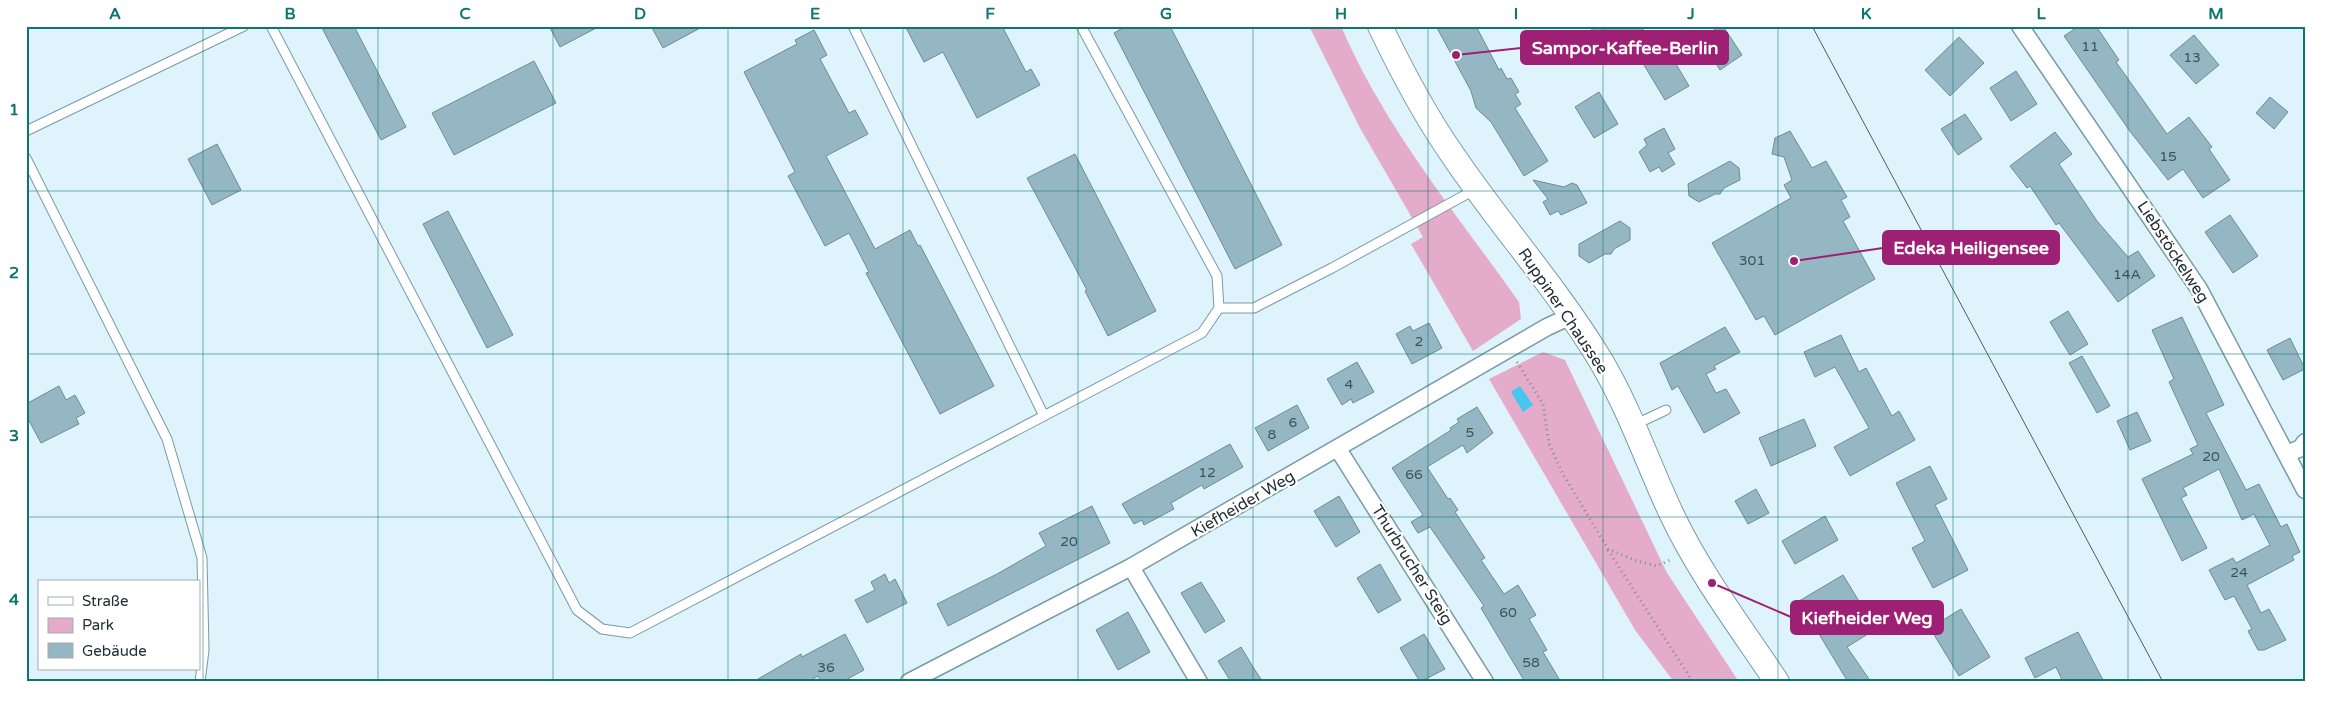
<svg xmlns="http://www.w3.org/2000/svg" width="2331" height="708" font-family="'Varela Round',sans-serif">
  <rect width="100%" height="100%" fill="#def3fc"/>
  <path fill="#e4abcb" d="M1309 26H1341C1384 127 1456 213 1519 302L1521 319 1473 351 1411 244 1423 237 1360 128Z
    M1543 352 1565 360 1667 573 1739 682H1674L1635 630 1489 379Z"/>
  <path fill="#45c7ef" d="M1520 386 1533 405 1523 412 1511 392Z"/>
  <path fill="#95b7c4" stroke="#6b8c98" d="M321 26H354L406 127 381 140Z
    M549 26H600L560 47Z
    M651 26H704L663 48Z
    M905 26H1002L1026 72 1031 69 1040 85 977 118 943 52 924 62Z
    M1126 26H1170L1282 245 1235 269 1114 33Z
    M1436 26H1476L1499 70 1501 68 1507 79 1511 78 1519 92 1515 94 1521 104 1515 108 1548 161 1524 176 1491 122 1476 108 1471 91Z
    M1590 26H1641L1660 60 1670 54 1689 86 1665 100 1632 45 1607 58Z
    M1720 26H1723L1742 55 1720 70 1701 39Z
    M2079 26H2096L2119 60 2116 62 2167 134 2189 117 2212 147 2209 149 2230 180 2203 198 2183 169 2168 180 2129 130 2064 36Z
    M814 30 827 55 820 59 849 113 855 110 868 134 826 156 875 249 910 230 918 246 920 245 994 386 940 414 866 273 869 272 849 233 825 246 788 176 795 172 744 72 797 44 795 40Z
    M2194 35 2219 65 2196 84 2170 55Z
    M1959 37 1984 63 1950 96 1925 70Z
    M534 61 556 103 454 155 432 113Z
    M2016 71 2037 104 2011 121 1990 88Z
    M1599 92 1618 124 1594 138 1575 107Z
    M2270 97 2288 112 2274 129 2256 113Z
    M1965 114 1982 139 1958 155 1941 129Z
    M1664 128 1675 149 1668 153 1675 164 1662 172 1659 167 1650 172 1639 152 1647 145 1644 139Z
    M1790 131 1812 168 1826 161 1847 197 1841 200 1850 217 1843 221 1875 279 1775 335 1764 316 1756 320 1712 243 1791 198 1784 185 1792 180 1784 157 1772 154 1775 138Z
    M2055 132 2072 154 2059 164 2097 221 2128 257 2138 251 2155 276 2118 302 2059 223 2056 225 2030 186 2027 188 2010 166Z
    M217 144 241 190 212 205 188 159Z
    M1075 154 1156 311 1108 336 1085 291 1087 290 1027 178Z
    M1730 161 1739 168 1740 180 1724 188 1720 194H1715L1699 202 1689 196 1688 184Z
    M1533 180 1564 187 1572 183 1577 185 1587 203 1561 215 1558 211 1550 215 1543 202 1548 199Z
    M448 211 513 335 487 348 423 224Z
    M2230 215 2258 256 2233 273 2205 232Z
    M1620 221 1630 228V240L1614 249 1611 254H1605L1589 263 1579 256V244Z
    M2068 311 2088 344 2070 355 2050 322Z
    M2182 317 2224 405 2206 413 2246 490 2259 484 2281 527 2287 524 2300 552 2292 556 2294 560 2247 585 2261 613 2269 609 2286 640 2264 650H2258L2248 631 2252 629 2234 596 2225 600 2209 570 2233 558 2236 563 2270 545 2254 514 2242 520 2219 469 2183 488 2187 495 2181 498 2207 548 2182 561 2142 479 2193 454 2190 449 2198 445 2169 382 2174 379 2152 330Z
    M1429 323 1442 348 1412 364 1396 334 1410 326 1413 331Z
    M1725 327 1740 352 1714 366 1716 369 1706 374 1716 393 1726 389 1740 413 1704 433 1678 386 1672 390 1660 363Z
    M1841 335 1859 372 1866 368 1892 416 1899 411 1915 440 1850 476 1834 447 1869 428 1835 367 1815 377 1804 352Z
    M2290 338 2305 369 2283 380 2267 350Z
    M2082 356 2110 406 2097 413 2069 363Z
    M1357 362 1374 392 1353 403 1351 399 1342 405 1327 379Z
    M59 386 66 400 75 395 85 413 76 418 79 424 41 443 26 415V404Z
    M1297 405 1309 428 1268 451 1255 428Z
    M1477 407 1493 433 1467 453 1463 445 1427 467 1448 499 1450 498 1458 510 1455 512 1485 558 1481 560 1504 594 1518 585 1536 615 1529 619 1547 650 1543 652 1561 682H1525L1481 608 1484 606 1441 543 1430 527 1418 533 1411 522 1423 515 1392 468 1451 430 1450 428 1459 422 1457 419Z
    M2137 412 2151 441 2130 450 2117 421Z
    M1804 419 1816 446 1771 466 1759 438Z
    M1230 444 1243 467 1204 489 1202 485 1171 503 1174 509 1144 525 1142 520 1134 524 1122 504Z
    M1930 466 1947 499 1935 505 1968 570 1933 588 1912 548 1925 541 1896 483Z
    M1756 489 1769 513 1748 524 1735 501Z
    M1339 496 1360 532 1336 547 1314 511Z
    M1092 506 1110 543 948 626 937 604 997 574 1046 546 1039 533Z
    M1825 516 1838 540 1795 564 1782 541Z
    M1380 564 1401 600 1378 613 1357 578Z
    M885 574 889 583 895 579 907 603 867 623 855 600 875 590 871 582Z
    M1843 575 1876 629 1847 647 1871 682H1848L1799 601Z
    M1201 582 1225 621 1205 633 1181 593Z
    M1961 609 1990 657 1959 676 1930 628Z
    M1128 612 1150 652 1118 670 1096 630Z
    M2078 632 2104 682H2063L2056 667 2035 678 2025 658Z
    M845 634 864 670 842 682H821L818 676 808 682H753L801 654 802 657Z
    M1424 634 1445 669 1420 682 1400 648Z
    M1241 647 1253 667 1263 682H1231L1218 661Z"/>
  <g fill="none" stroke-linecap="round" stroke-linejoin="round">
    <defs>
      <path id="lane" d="M271 26 577 610 602 629 630 633 1202 333 1219 308 1217 276 1081 26
        M853 26 1044 416
        M26 131 244 26
        M26 158 167 439 202 558 204 650 200 682
        M1219 308H1254L1332 268 1476 189
        M1634 425 1666 410"/>
      <path id="street" d="M2020 26 2199 289 2305 490
        M1338 449 1485 682
        M2286 454 2301 448 2305 442
        M1131 567 1199 682
        M909 682 1131 567 1547 327 1571 316"/>
      <path id="secondary" d="M1380 26C1401 70 1424 114 1452 154 1499 224 1557 288 1601 361 1630 410 1648 464 1672 515 1700 574 1741 628 1777 682"/>
    </defs>
    <use href="#lane" stroke="#799ba7" stroke-width="11"/>
    <use href="#street" stroke="#799ba7" stroke-width="19"/>
    <use href="#secondary" stroke="#799ba7" stroke-width="26"/>
    <path stroke="#7e8f96" stroke-width="3" stroke-dasharray="1 4" stroke-linecap="butt" d="M1517 362 1543 404 1549 444 1563 474 1608 549 1637 561 1657 566 1672 559
      M1608 550 1693 682"/>
    <use href="#lane" stroke="#fff" stroke-width="9"/>
    <use href="#street" stroke="#fff" stroke-width="16"/>
    <use href="#secondary" stroke="#fff" stroke-width="24"/>
    <path stroke="#4d5c62" stroke-width="1" d="M1812 26 2163 682"/>
  </g>
  <path fill="none" stroke="#0f766e" stroke-width="1" stroke-opacity="0.55" d="M203 26V682M378 26V682M553 26V682M728 26V682M903 26V682M1078 26V682M1253 26V682M1428 26V682M1603 26V682M1778 26V682M1953 26V682M2128 26V682M26 191H2305M26 354H2305M26 517H2305"/>
  <g text-anchor="middle" dominant-baseline="central" stroke-width="4.5" stroke-linejoin="round" paint-order="stroke">
    <g font-size="14" fill="#3f5259">
      <text x="2090" y="46">11</text>
      <text x="2192" y="57">13</text>
      <text x="2168" y="156">15</text>
      <text x="1752" y="260">301</text>
      <text x="2127" y="274">14A</text>
      <text x="1419" y="341">2</text>
      <text x="1349" y="384">4</text>
      <text x="1293" y="422">6</text>
      <text x="1470" y="432">5</text>
      <text x="1272" y="434">8</text>
      <text x="2211" y="456">20</text>
      <text x="1207" y="472">12</text>
      <text x="1414" y="474">66</text>
      <text x="1069" y="541">20</text>
      <text x="2239" y="572">24</text>
      <text x="1508" y="612">60</text>
      <text x="1531" y="662">58</text>
      <text x="826" y="667">36</text>
    </g>
    <g font-size="16" fill="#223035" stroke="#fff">
      <text transform="translate(2173 252) rotate(57)">Liebstöckelweg</text>
      <text transform="translate(1563 311) rotate(56)">Ruppiner Chaussee</text>
      <text transform="translate(1243 504) rotate(-30)">Kiefheider Weg</text>
      <text transform="translate(1412 565) rotate(58)">Thurbrucher Steig</text>
    </g>
  </g>
  <path fill="none" stroke="#9e2075" stroke-width="2" d="M1456 55L1521 48M1794 261L1883 248M1712 583L1791 617"/>
  <g fill="#9e2075" stroke="#fff" stroke-width="2">
    <circle cx="1456" cy="55" r="5"/>
    <circle cx="1794" cy="261" r="5"/>
    <circle cx="1712" cy="583" r="5"/>
  </g>
  <g fill="#9e2075" stroke="#9e2075" stroke-width="2">
    <rect x="1521" y="31" width="207" height="33" rx="5"/>
    <rect x="1883" y="231" width="176" height="33" rx="5"/>
    <rect x="1791" y="601" width="152" height="33" rx="5"/>
  </g>
  <g font-size="18" text-anchor="middle" font-weight="bold" fill="#fff">
    <text x="1625" y="54">Sampor-Kaffee-Berlin</text>
    <text x="1971" y="254">Edeka Heiligensee</text>
    <text x="1867" y="624">Kiefheider Weg</text>
  </g>
  <rect width="2331" height="708" fill="none" stroke="#ffffff" stroke-width="55"/>
  <rect x="38" y="580" width="162" height="90" fill="#ffffff" stroke="#a7acae"/>
  <rect x="48" y="597" width="25" height="8" fill="#ffffff" stroke="#a7acae"/>
  <text x="82" y="606" font-size="15" fill="#223035">Straße</text>
  <rect x="48" y="618" width="25" height="15" fill="#e4abcb" stroke="#a7acae"/>
  <text x="82" y="630" font-size="15" fill="#223035">Park</text>
  <rect x="48" y="643" width="25" height="15" fill="#95b7c4" stroke="#a7acae"/>
  <text x="82" y="656" font-size="15" fill="#223035">Gebäude</text>
  <rect x="28" y="28" width="2276" height="652" fill="none" stroke="#0f766e" stroke-width="2"/>
  <g font-size="16" text-anchor="middle" font-weight="bold" fill="#0f766e">
    <text x="115" y="19">A</text>
    <text x="290" y="19">B</text>
    <text x="465" y="19">C</text>
    <text x="640" y="19">D</text>
    <text x="815" y="19">E</text>
    <text x="990" y="19">F</text>
    <text x="1166" y="19">G</text>
    <text x="1341" y="19">H</text>
    <text x="1516" y="19">I</text>
    <text x="1691" y="19">J</text>
    <text x="1866" y="19">K</text>
    <text x="2041" y="19">L</text>
    <text x="2216" y="19">M</text>
    <text x="14" y="115">1</text>
    <text x="14" y="278">2</text>
    <text x="14" y="441">3</text>
    <text x="14" y="605">4</text>
  </g>
</svg>
